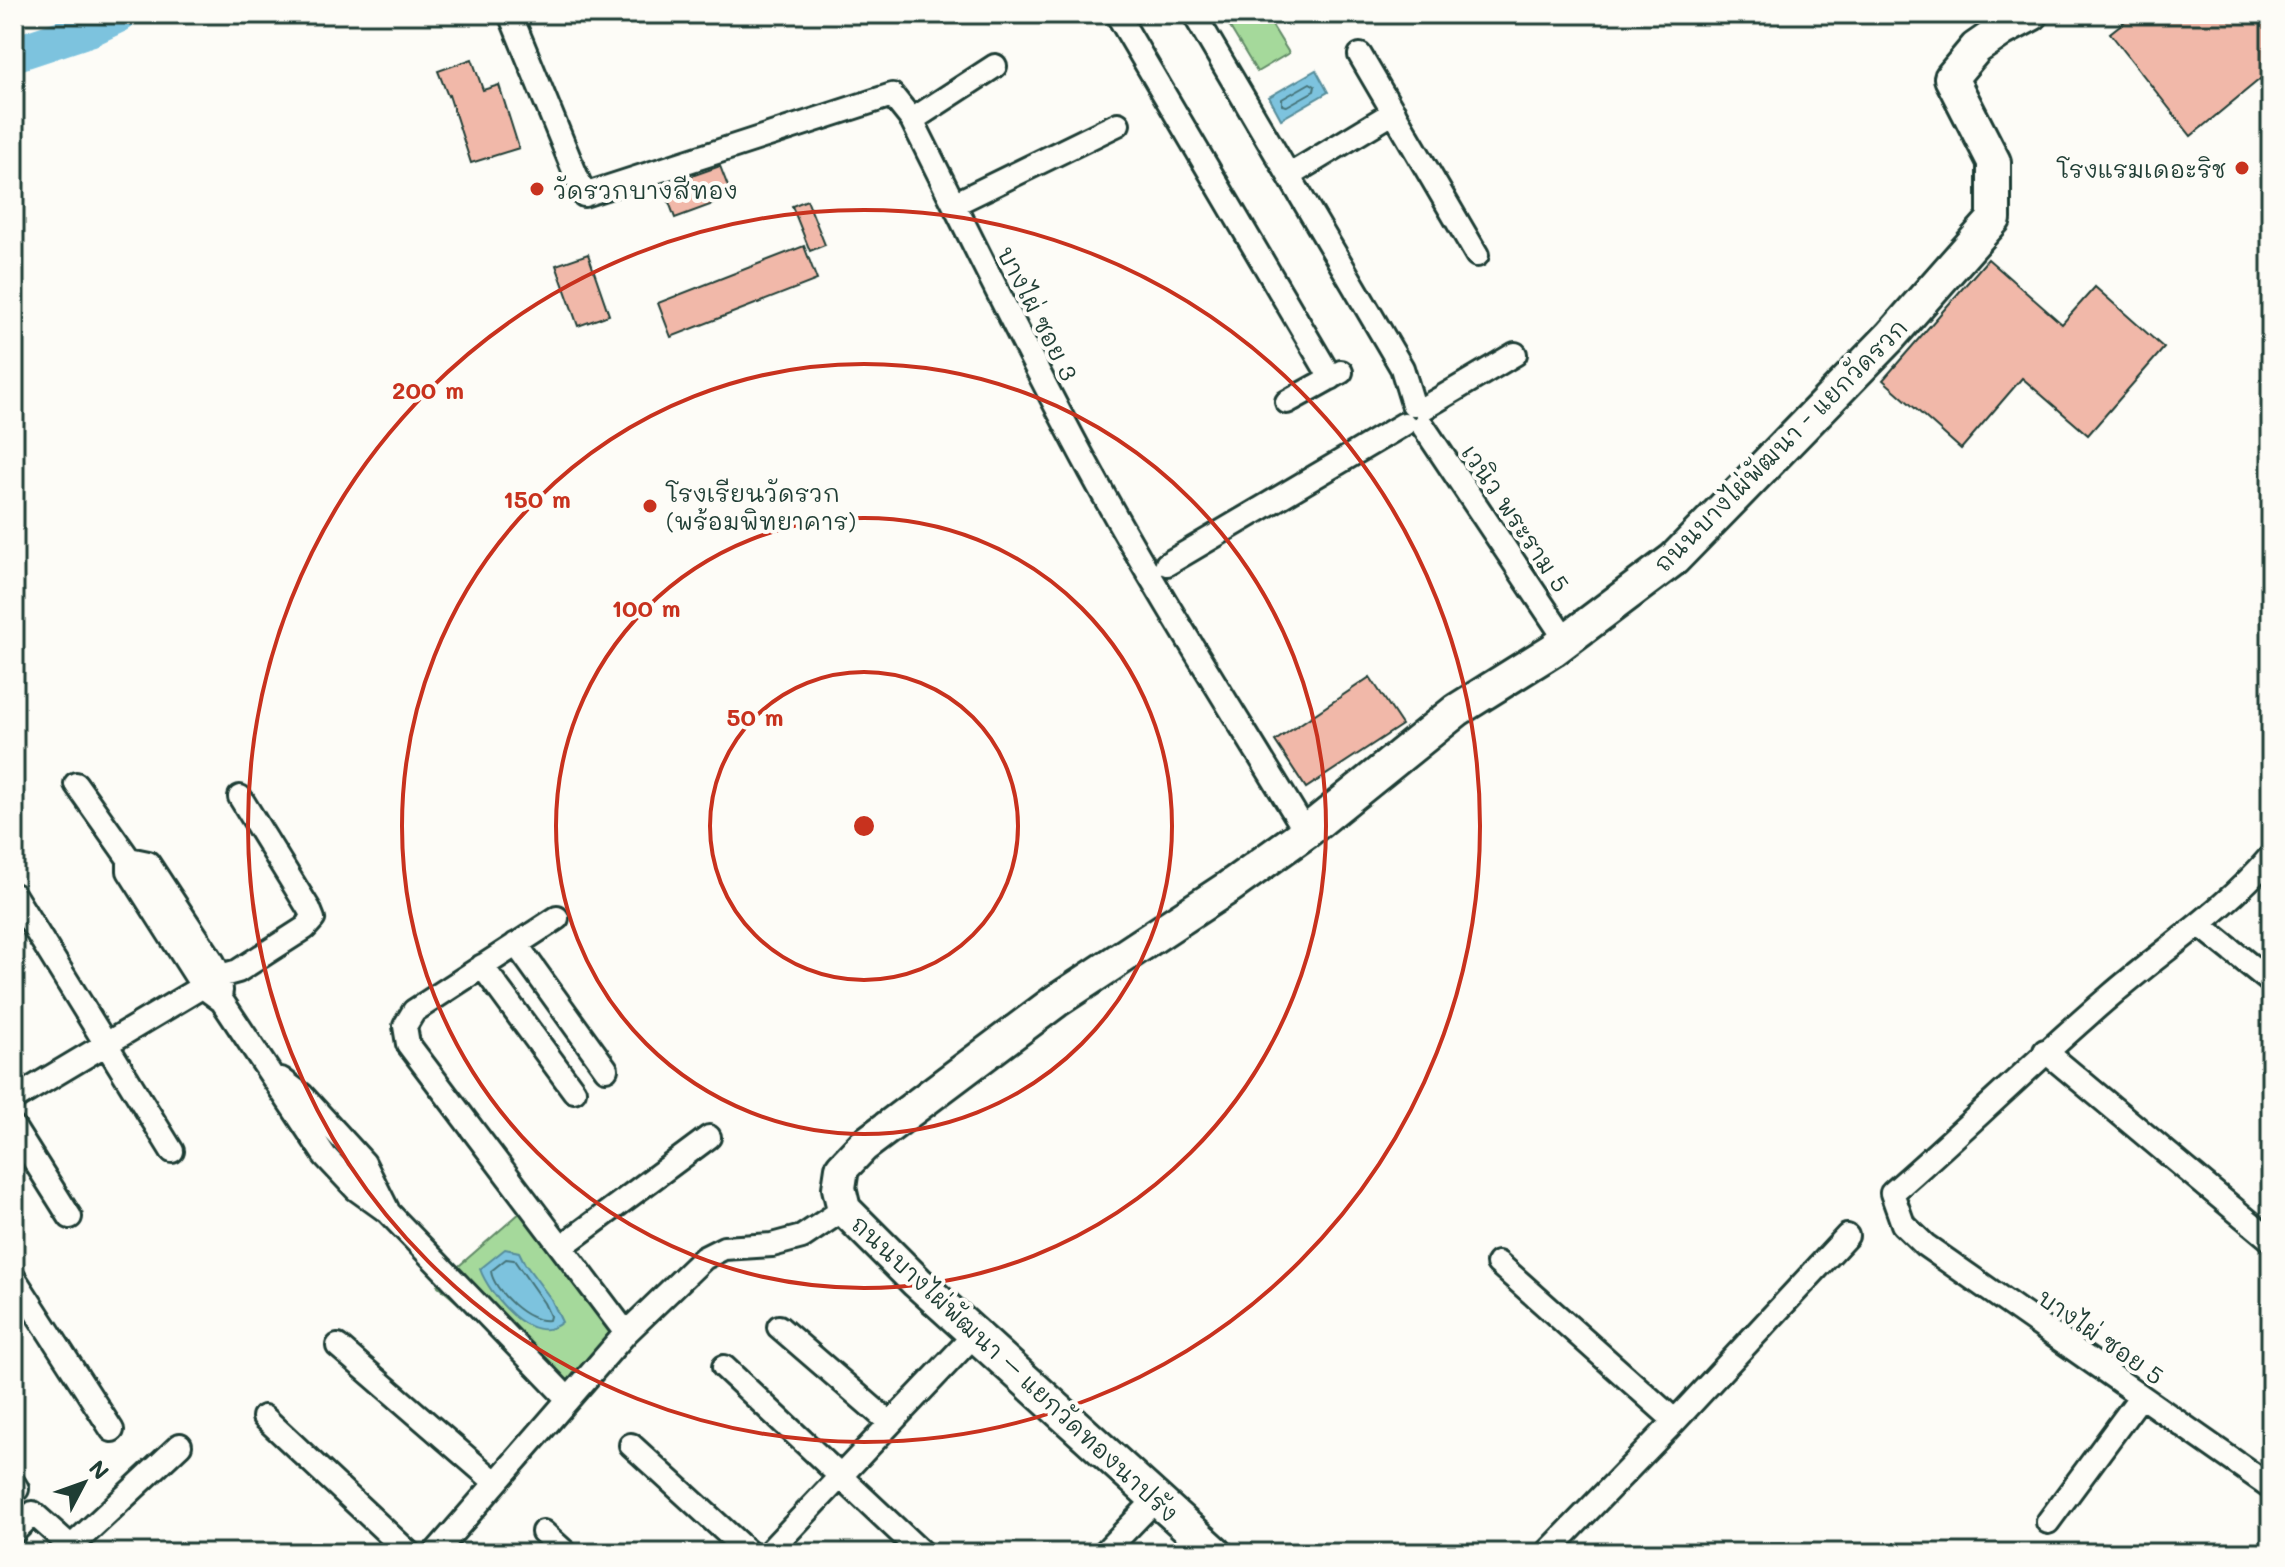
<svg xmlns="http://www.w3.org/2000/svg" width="2285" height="1567" font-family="Mali,'Playpen Sans Thai',sans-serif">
  <rect width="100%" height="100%" fill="#fdfcf7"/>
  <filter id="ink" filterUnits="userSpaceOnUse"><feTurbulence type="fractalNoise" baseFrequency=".0125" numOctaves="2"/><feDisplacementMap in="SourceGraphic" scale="16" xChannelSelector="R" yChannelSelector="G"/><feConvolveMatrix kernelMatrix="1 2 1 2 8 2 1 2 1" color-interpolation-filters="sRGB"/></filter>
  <g filter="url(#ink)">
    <path fill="#a5d99b" stroke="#628b68" stroke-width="2" d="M1222 14H1265L1289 53 1257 72Z
      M529 1205 626 1333 568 1399 437 1285Z"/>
    <path fill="#7dc3de" stroke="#578d9a" stroke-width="2" d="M1316 70 1328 92 1281 119 1269 97Z
      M505 1249 519 1252 525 1264 551 1299 562 1322C532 1349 489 1294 480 1269Z"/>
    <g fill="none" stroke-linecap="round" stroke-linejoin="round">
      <path stroke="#457378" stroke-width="2" d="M1310 83 1315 86 1314 91 1287 106 1282 105V99Z
        M506 1259 514 1260 544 1303 550 1316 549 1320C528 1324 493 1290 491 1271Z"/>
      <path stroke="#7dc3de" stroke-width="36" d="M14 54 89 29 120 14"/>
    </g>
    <path fill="#f1b8a9" stroke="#1f3d34" stroke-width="2" d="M2134 14H2271V70L2191 136 2110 33Z
      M472 59 483 90 499 85 519 148 471 163 449 95 448 96 438 71Z
      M720 166 732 197 675 218 663 186Z
      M807 200 825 245 810 251 792 206Z
      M804 246 817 280 671 337 658 303Z
      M588 254 609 315 578 326 556 265Z
      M1988 259 2062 324 2095 287 2164 348 2088 435 2022 378 1961 449 1883 380Z
      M1370 677 1402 725 1306 788 1275 741Z"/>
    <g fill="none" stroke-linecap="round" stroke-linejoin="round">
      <defs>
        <path id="street" d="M510 14 584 195 892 95 912 120C971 238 1028 356 1091 472 1158 595 1234 713 1306 832
          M1117 14 1331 378
          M1194 14 1402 368 1413 404
          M1360 55 1477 255
          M912 120 995 66
          M1290 175 1394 112
          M954 204 1118 124
          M1287 402 1341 372
          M1424 408 1515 354
          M1423 426 1566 640
          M1167 564 1404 424
          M76 784 129 859V871L203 987 222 1001 325 1156 356 1189 388 1212 568 1399
          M2271 856C2224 911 2164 949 2110 996 2035 1060 1966 1129 1892 1193L1903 1224 1925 1245 2271 1487
          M129 859 148 863 213 962 220 976 221 991
          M14 895 172 1151
          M557 918 414 1011 405 1026 408 1044 626 1333
          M2200 925 2271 982
          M516 944 606 1069
          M482 966 574 1091
          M2045 1051 2271 1240
          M281 1079 302 1095 364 1163 387 1209
          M14 1099 220 976 238 971 305 928 313 919 309 909 240 797
          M14 1128 70 1217
          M561 1247 709 1137
          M1498 1263 1675 1421
          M14 1278 112 1430
          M779 1327 890 1423
          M338 1346 495 1482
          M724 1367 922 1553
          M264 1417 409 1553
          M631 1445 749 1553
          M14 1484 17 1489
          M2048 1522 2141 1396
          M14 1532 33 1513 78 1553
          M543 1532 566 1553
          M71 1547 180 1445
          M435 1553 626 1333 704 1258 724 1248 772 1245 802 1237 844 1209
          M768 1553 975 1334
          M1104 1553 1156 1499
          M1547 1553 1675 1421 1847 1236"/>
        <path id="secondary" d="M1216 1553 917 1282 844 1209 839 1188 842 1168 863 1146 1056 1001 1229 887 1306 832 1457 710 1553 650 1674 559 1890 337 1994 219V162L1951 78 1976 48 2002 30 2032 14"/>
      </defs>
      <use href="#street" stroke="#1f3d34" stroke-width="28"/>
      <use href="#secondary" stroke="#1f3d34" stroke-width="38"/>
      <use href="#street" stroke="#fdfcf7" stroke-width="22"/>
      <use href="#secondary" stroke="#fdfcf7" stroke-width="32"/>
    </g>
  </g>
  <g fill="none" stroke="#c8321e" stroke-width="4">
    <circle cx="864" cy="826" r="154"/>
    <circle cx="864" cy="826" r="308"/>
    <circle cx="864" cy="826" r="462"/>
    <circle cx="864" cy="826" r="616"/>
  </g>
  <g fill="#c8321e" stroke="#fdfcf7" stroke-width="3">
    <circle cx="2242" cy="168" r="8"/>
    <circle cx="537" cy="189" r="8"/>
    <circle cx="650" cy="506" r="8"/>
  </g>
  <g text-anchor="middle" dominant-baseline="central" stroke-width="8" stroke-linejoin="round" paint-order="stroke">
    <g font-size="24" fill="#1f3d34" stroke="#fdfcf7" text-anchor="start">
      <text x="2226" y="168" text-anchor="end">โรงแรมเดอะริช</text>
      <text x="553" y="189">วัดรวกบางสีทอง</text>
      <text x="666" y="492">โรงเรียนวัดรวก<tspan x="666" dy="28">(พร้อมพิทยาคาร)</tspan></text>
    </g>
    <g font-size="24" fill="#1f3d34" stroke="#fdfcf7">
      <text transform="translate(1038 313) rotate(63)">บางไผ่ ซอย 3</text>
      <text transform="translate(1780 445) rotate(-45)">ถนนบางไผ่พัฒนา - แยกวัดรวก</text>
      <text transform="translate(1516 518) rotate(56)">เวนิว พระราม 5</text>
      <text transform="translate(2101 1336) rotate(35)">บางไผ่ ซอย 5</text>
      <text transform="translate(1015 1368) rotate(43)">ถนนบางไผ่พัฒนา – แยกวัดทองนาปรัง</text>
    </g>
  </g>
  <circle cx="864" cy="826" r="12" fill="#c8321e" stroke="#fdfcf7" stroke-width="4"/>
  <g font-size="24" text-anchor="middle" font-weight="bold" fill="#c8321e" stroke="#fdfcf7" stroke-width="8" stroke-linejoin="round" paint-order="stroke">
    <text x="428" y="399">200 m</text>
    <text x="537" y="508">150 m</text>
    <text x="646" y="617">100 m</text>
    <text x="755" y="726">50 m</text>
  </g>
  <rect width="2285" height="1567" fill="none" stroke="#fdfcf7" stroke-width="48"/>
  <rect x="24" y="24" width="2237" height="1519" fill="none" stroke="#1f3d34" stroke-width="3" filter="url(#ink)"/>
  <g transform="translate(84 1483) rotate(49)" stroke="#fdfcf7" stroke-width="6" paint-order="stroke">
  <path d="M0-6L14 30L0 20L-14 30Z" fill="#1f3d34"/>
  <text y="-12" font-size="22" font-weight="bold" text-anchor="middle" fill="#1f3d34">N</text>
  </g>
</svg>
